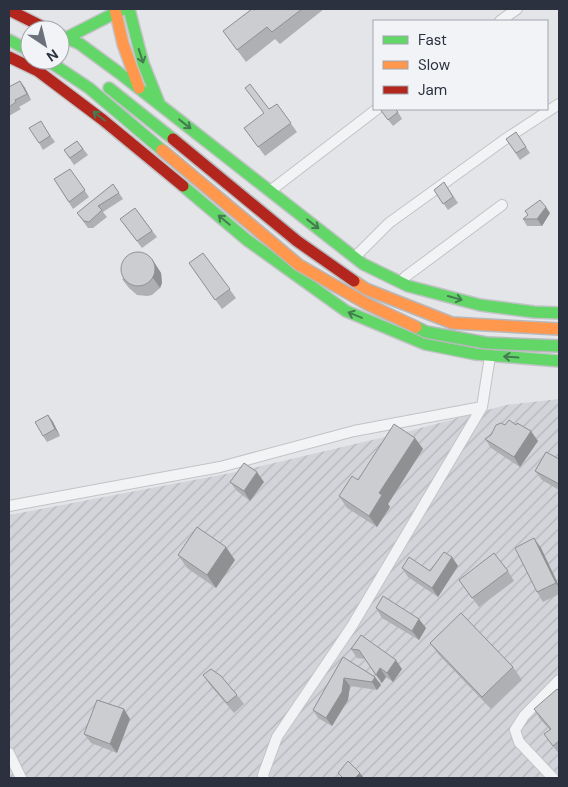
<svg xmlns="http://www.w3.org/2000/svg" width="568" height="787" font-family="'DM Sans',sans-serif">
  <defs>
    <pattern id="industrial-furrows" width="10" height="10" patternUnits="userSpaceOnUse" patternTransform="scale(1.25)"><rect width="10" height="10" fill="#d2d4da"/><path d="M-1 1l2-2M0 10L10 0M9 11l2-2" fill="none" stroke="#b4b6bc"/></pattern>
  </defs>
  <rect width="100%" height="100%" fill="#e3e5e8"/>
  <path fill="url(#industrial-furrows)" d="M559 399V778H9V515L236 472 406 432 506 405Z"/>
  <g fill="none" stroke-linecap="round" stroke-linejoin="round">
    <defs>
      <path id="street" d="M500 21 517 9
        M270 191 377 109
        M355 257 389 223 504 140 559 104
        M400 282H402L405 277 502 205
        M9 506 220 467 354 431 482 407
        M9 753 21 778
        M264 778 263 775 277 737 352 626 482 407 491 350
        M553 778 519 742 515 730 524 716 559 680"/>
      <path id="fast" d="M129 9 143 63 159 103
        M60 35 80 44 118 72 363 264 408 286 480 305 534 312 559 313
        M66 38 123 9
        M9 40 30 51
        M47 60 89 88 162 150
        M109 88 173 139
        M183 186 247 240 346 311 425 344 475 354 559 361"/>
      <path id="slow" d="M115 9 123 44 139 88"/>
      <path id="jam" d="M9 10 49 30
        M9 57 38 71 103 120 183 186"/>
    </defs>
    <use href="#street" stroke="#c2c3c6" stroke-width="12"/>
    <use href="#fast" stroke="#c2c3c6" stroke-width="14"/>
    <use href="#slow" stroke="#c2c3c6" stroke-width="14"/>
    <use href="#jam" stroke="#c2c3c6" stroke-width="14"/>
    <use href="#street" stroke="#f2f3f5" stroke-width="10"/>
    <use href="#fast" stroke="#63d668" stroke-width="11"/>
    <use href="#slow" stroke="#ff974d" stroke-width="11"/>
    <use href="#jam" stroke="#b3261e" stroke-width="11"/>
    <defs>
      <path id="fast-bridge" d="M416 327 426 332 486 343 559 346"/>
      <path id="slow-bridge" d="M162 150 299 265 367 304 416 327
        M354 281 366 289 452 323 559 329"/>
      <path id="jam-bridge" d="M173 139 297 241 354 281"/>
    </defs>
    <use href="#fast-bridge" stroke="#b6b8bc" stroke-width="14" stroke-linecap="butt"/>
    <use href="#slow-bridge" stroke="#b6b8bc" stroke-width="14" stroke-linecap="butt"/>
    <use href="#jam-bridge" stroke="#b6b8bc" stroke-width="14" stroke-linecap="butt"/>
    <use href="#fast-bridge" stroke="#63d668" stroke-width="11"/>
    <use href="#slow-bridge" stroke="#ff974d" stroke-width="11"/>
    <use href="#jam-bridge" stroke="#b3261e" stroke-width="11"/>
  </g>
  <path fill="#afb0b3" d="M256 9H324L280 44 275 39 246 62 223 31Z
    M20 81 25 88 31 100 19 107 21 109 9 116V87Z
    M277 104 297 132 265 156 244 128Z
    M380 109 398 112 402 119 393 126Z
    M45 128 55 142 43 150 39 143Z
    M516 132 530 153 520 160 506 139Z
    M77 141 88 155 74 165 64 150Z
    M70 169 89 197 73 209 54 179Z
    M444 182 458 203 448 210 434 190Z
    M113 184 123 199 103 212 107 217 93 228H88L77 213Z
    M135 208 157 237 142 248 120 219Z
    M550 213 542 226H527L523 219 528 215Z
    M203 253 236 298 222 309 189 263Z
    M152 259 161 273 162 283 160 288 152 295 147 296 137 295 129 288 122 279Z
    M48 415 53 422 60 436 47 442 43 436Z
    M505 425 538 441 520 467 491 448 485 439Z
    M415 438 423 449 388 504 390 507 377 527 347 508 339 496 358 480Z
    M559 459V490L542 480 535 471Z
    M230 482H264L250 501 237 491Z
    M541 548 559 586V594L543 602 537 592Z
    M178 555 235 560 216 588 187 568Z
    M452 557 458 566 438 597 408 577 402 568 430 571Z
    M508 571 514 581 479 607 459 580Z
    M376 608 426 628 419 640 382 618Z
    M361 635 402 669 393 682 386 677 382 683 365 659 357 658 351 649Z
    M430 643 513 667 522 680 491 709 439 655Z
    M343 657 375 677 381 685 377 690 350 686 348 700 332 726 318 718 313 710Z
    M203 675 237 695 244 704 234 713 210 685Z
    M559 691V754L544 734 550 730 540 719 534 709Z
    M130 719 117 753 91 743 84 734Z"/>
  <path fill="#8f9092" d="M20 81 25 88 31 100 27 94Z
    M546 207 550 213 542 226 537 219Z
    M152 259 161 273 162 283 160 288 153 278Z
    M48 415 53 422 60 436 55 429Z
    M531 431 538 441 520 467 514 457Z
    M415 438 423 449 388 504 390 507 377 527 369 516 379 493Z
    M257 472 264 482 250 501 244 491Z
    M534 538 541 548 559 586V588L556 583Z
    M226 547 235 560 216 588 207 575Z
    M452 557 458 566 438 597 432 588Z
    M419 619 426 628 419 640 412 631Z
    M396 660 402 669 393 682 387 673Z
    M380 668 386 677 382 683 376 675Z
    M375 677 381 685 377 690 372 682Z
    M344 678 350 686 348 700 332 726 326 718Z
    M124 709 130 719 117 753 110 744Z
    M360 773 364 778H355Z"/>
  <path fill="#cccdd0" stroke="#8f9092" d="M252 9 254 10 256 9H302L272 32 267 27 237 50 223 31Z
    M20 81 27 94 15 100 16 102 9 107V87Z
    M250 84 269 109 277 104 291 123 258 147 244 128 264 113 245 88Z
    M380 109H395L398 112 388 120Z
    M41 121 50 136 39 143 29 128Z
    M516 132 526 147 516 153 506 139Z
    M77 141 83 149 70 158 64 150Z
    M70 169 85 190 69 202 54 179Z
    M444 182 453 197 443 204 434 190Z
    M113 184 119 193 98 206 102 210 89 222 84 221 77 213Z
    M540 200 546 207 537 219H523L528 215 525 211Z
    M135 208 152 231 137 241 120 219Z
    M121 269a17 17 0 1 1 34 0a17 17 0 1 1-34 0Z
    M203 253 230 289 215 300 189 263Z
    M48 415 55 429 43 436 35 422Z
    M509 420 516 425 517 423 531 431 514 457 485 439 491 435 496 425 501 423 505 425Z
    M394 424 415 438 379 493 382 495 369 516 339 496 352 476 358 480Z
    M546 452 559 459V484L535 471Z
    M244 463 257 472 244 491 230 482Z
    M197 527 226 547 207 575 178 555Z
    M534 538 556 583 537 592 515 548Z
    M444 552 452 557 432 588 402 568 409 557 430 571Z
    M494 553 508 571 472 598 459 580Z
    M383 596 419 619 412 631 376 608Z
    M461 613 513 667 482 697 430 643Z
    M361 635 396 660 387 673 380 668 376 675 359 650 351 649Z
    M343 657 375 677 372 682 344 678 342 692 326 718 313 710Z
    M211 669 221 676 237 695 227 703 203 675Z
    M557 689 559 691V741L553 746 544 734 551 729 534 709Z
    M97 700 124 709 110 744 84 734Z
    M348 761 360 773 355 778H343L338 773Z"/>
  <defs><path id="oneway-shaft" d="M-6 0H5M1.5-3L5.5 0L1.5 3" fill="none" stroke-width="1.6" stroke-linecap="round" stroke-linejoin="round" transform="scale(1.25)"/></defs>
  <g stroke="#457b51">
    <use href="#oneway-shaft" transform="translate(141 56) rotate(72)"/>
    <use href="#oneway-shaft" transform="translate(99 116) rotate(-143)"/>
    <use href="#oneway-shaft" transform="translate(185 124) rotate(38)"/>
    <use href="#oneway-shaft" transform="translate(224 220) rotate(-140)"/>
    <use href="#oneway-shaft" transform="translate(313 224) rotate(38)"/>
    <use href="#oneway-shaft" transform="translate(455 298) rotate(15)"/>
    <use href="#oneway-shaft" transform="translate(355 315) rotate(-158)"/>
    <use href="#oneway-shaft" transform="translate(511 357) rotate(-176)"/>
  </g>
  <rect width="568" height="787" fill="none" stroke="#2c313f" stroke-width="20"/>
  <rect x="373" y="20" width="175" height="90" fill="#f1f3f6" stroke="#a2a5ad"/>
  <rect x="383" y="36" width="25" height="8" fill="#63d668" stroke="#a2a5ad"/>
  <text x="418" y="45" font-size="15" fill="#2c313f">Fast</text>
  <rect x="383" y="61" width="25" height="8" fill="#ff974d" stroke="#a2a5ad"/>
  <text x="418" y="70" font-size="15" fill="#2c313f">Slow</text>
  <rect x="383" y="86" width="25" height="8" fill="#b3261e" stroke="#a2a5ad"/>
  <text x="418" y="95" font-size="15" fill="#2c313f">Jam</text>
  <g transform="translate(45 45) rotate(145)"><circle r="24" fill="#f1f3f6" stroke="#a2a5ad"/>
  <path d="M0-4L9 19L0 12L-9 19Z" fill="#6c707a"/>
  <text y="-8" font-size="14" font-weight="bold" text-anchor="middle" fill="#2c313f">N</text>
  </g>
</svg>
